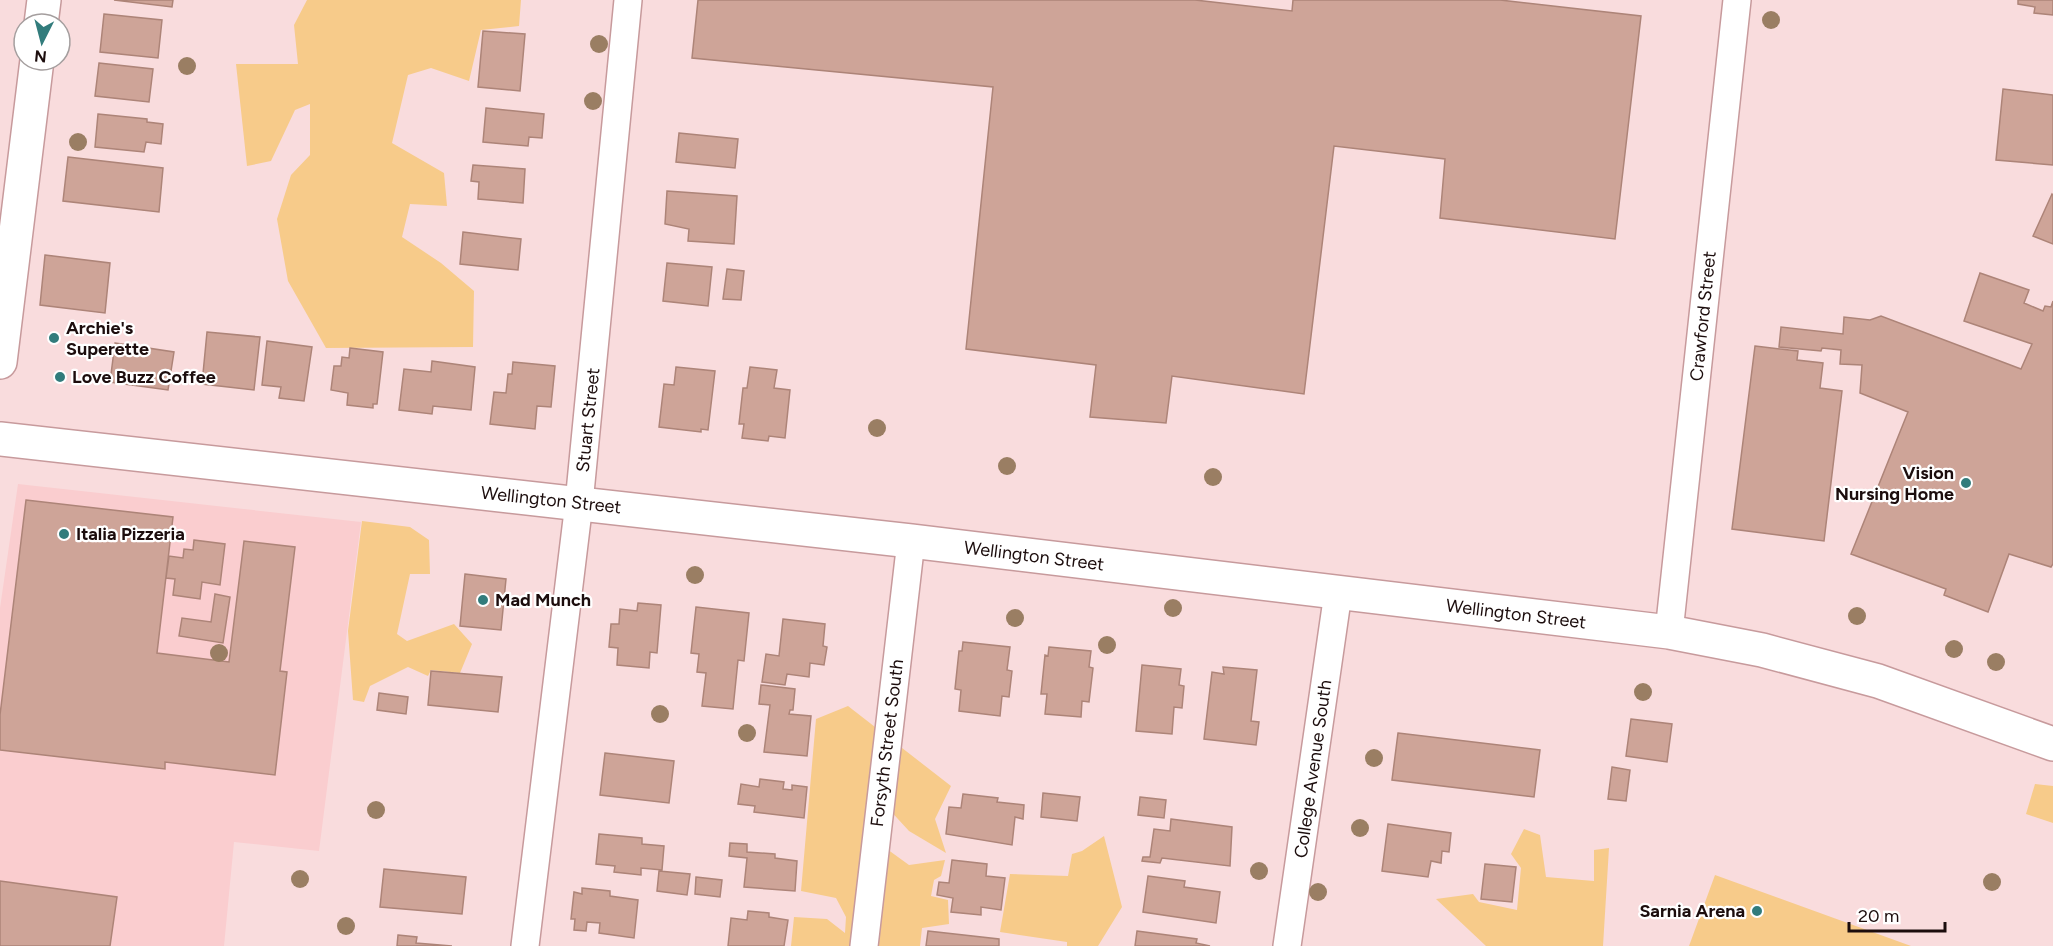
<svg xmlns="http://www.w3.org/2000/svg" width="2053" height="946" font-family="Figtree,sans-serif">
  <rect width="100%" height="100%" fill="#f9dcdd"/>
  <path fill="#facdcf" d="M18 484 361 522 319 851 234 842 224 946H0V608Z"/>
  <path fill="#f7cb8a" d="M307 0H521L519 26 481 30 469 81 431 68 408 75 392 143 444 173 447 206 410 204 402 237 441 263 474 291 473 347 326 348 288 281 277 219 291 175 310 155V104L295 110 271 161 247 166 236 64H298L294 25Z
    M362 521 410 527 429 540 430 574H410L397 634 407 641 454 624 472 644 460 673 431 670 428 676 408 667 370 686 364 702 353 700 348 631Z
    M848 706 951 786 935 819 946 853 909 831 886 806 880 844 909 865 945 860 941 876 934 880 931 896 948 900 949 924 922 928 920 946H791L794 917 827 919 845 933 846 917 836 898 801 891 816 719Z
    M2035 784 2053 786V823L2026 814Z
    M1524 829 1540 835 1546 877 1594 881V850L1609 848 1603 946H1486L1436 899 1473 894 1479 902 1517 910 1521 868 1511 854Z
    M1104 836 1122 907 1098 946H1067V942L1000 932 1010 874 1068 876 1072 854 1082 851Z
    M1715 875 1911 946H1689Z"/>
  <path fill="#cea498" stroke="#ad8478" stroke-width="1.5" d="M114 0H173L172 7Z
    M698 0H1195L1292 11 1293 0H1500L1641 16 1615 239 1440 218 1445 159 1334 146 1304 394 1172 376 1166 423 1090 417 1096 365 966 349 993 87 692 58Z
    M2018 0H2053V15L2034 13 2035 7 2018 4Z
    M104 14 162 20 158 58 100 52Z
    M483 31 525 34 520 91 478 87Z
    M99 63 153 69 149 102 95 96Z
    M2003 89 2053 95V165L1996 160Z
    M486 108 544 114 542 138 529 137 528 146 483 142Z
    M98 114 147 119V122L163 124 161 144 146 142 144 152 95 147Z
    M679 133 738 139 735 168 676 162Z
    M68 157 163 168 159 212 63 201Z
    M473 165 525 169 523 203 478 199 479 182 471 181Z
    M667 191 737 196 734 244 688 241 689 229 665 224Z
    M2052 194 2053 195V244L2033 236Z
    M463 232 521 239 518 270 460 264Z
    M45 255 110 263 105 313 40 305Z
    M667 263 712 267 708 306 663 301Z
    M727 269 744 271 741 300 723 299Z
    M1980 273 2029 290 2024 303 2043 311 2045 306 2051 307 2053 301V564L2051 567 2009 554 1988 612 1944 595 1946 589 1851 554 1908 412 1860 393 1862 365 1840 364 1841 350 1822 348 1821 351 1779 347 1781 327 1843 334 1844 317 1870 320 1881 316 2021 369 2032 344 1964 321Z
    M207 332 260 337 254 390 202 384Z
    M267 341 312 347 304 401 279 398 281 387 262 385Z
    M115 343 174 352 168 390 110 382Z
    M1755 346 1798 351 1797 360 1823 363 1820 388 1842 391 1824 541 1732 529Z
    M350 348 383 352 377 404H373V408L347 405 348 393 331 390 334 366H341L342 357 349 358Z
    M432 361 475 367 471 410 433 406 432 414 399 410 404 369 431 372Z
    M513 362 555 366 551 407 537 406 535 429 490 424 494 392 506 393 508 374H512Z
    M676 367 715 371 708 430 701 429V432L659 427 664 384 674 385Z
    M750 367 777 370 774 388 790 390 785 438 769 436 768 441 742 438 744 424H739L743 388H747Z
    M26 500 173 517 157 653 229 662 244 541 295 547 280 671 287 672 275 775 165 762V769L0 750V715Z
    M194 540 225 544 220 585 202 582 200 599 173 595 175 579 166 578 169 556 183 558 184 549 193 550Z
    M465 574 506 579 501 630 460 626Z
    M215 594 230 597 223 643 179 636 182 618 211 622Z
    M638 603 661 605 657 653 650 652 649 668 617 665 618 648 609 647 611 624H619L620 609 637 611Z
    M696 607 749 613 744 661 738 660 733 709 702 706 706 673 697 672 699 654 691 653Z
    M783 619 825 624 823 646 827 647 824 665 810 663 809 677 787 674 785 685 762 682 766 654 779 656Z
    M963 642 1010 647 1007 670 1012 671 1009 697 1002 696 1000 716 959 711 961 690 955 689 959 651H962Z
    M1049 647 1091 651 1089 667 1093 668 1089 702 1082 701 1081 717 1045 714 1047 694H1041L1045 655 1048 656Z
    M1142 665 1181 669 1179 685 1184 686 1182 708 1174 707 1172 734 1136 731Z
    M1223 667 1257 670 1251 721 1259 722 1256 745 1204 739 1212 672 1224 674Z
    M431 671 502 677 498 712 428 705Z
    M761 685 795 689 793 710H790L789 714 811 716 807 756 764 752 770 705 759 704Z
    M379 693 408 697 406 714 377 710Z
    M1631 719 1672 724 1667 762 1626 756Z
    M1398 733 1540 750 1534 797 1392 780Z
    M605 753 674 761 669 803 600 795Z
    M1612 767 1630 770 1626 801 1608 799Z
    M760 779 784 782 783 789 792 790V785L807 787 804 818 754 812 755 806 738 804 741 784 759 787Z
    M1043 793 1080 797 1077 821 1041 817Z
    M963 794 998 798 997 802 1024 805 1023 819 1015 817 1012 845 946 834 949 807 961 808Z
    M1140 797 1166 800 1164 818 1138 815Z
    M1171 819 1232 827 1230 866 1162 858 1160 863 1142 861 1143 857H1150L1154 829 1170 831Z
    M1388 824 1451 833 1449 852 1442 851 1441 863 1431 861 1428 877 1382 871Z
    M599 834 642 838V844L664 846 662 870 641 868V875L614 872 615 866 596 864Z
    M730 843 747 844V852L775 854V858L797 861 795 891 744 887 747 858 729 856Z
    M952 860 987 864 986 876 1005 878 1001 910 981 907V915L951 912 953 898 937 895 939 882 949 883Z
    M1485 864 1516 867 1512 902 1481 899Z
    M384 869 466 877 462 914 380 907Z
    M659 871 690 874 687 895 657 891Z
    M1148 876 1185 881 1184 887 1220 892 1216 923 1143 912Z
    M696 877 722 880 720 897 695 894Z
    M0 881 117 897 110 946H0Z
    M582 888 610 891V896L638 900 634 938 599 933 600 923 587 922 586 931 574 930 575 919H571L574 892 582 894Z
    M748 911 769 913V917L788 920 784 946H728L731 918 747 920Z
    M928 931 999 939V946H926Z
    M1137 931 1197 939 1196 943 1210 946H1135Z
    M398 935 417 937 416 943 452 946H397Z"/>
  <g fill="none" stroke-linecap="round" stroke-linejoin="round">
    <defs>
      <path id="minor" d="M1669 632 1737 0
        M525 946 579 503 628 0
        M864 946 911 541
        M1287 946 1338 593"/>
      <path id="tertiary" d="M41 24 44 0
        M0 362 37 60"/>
      <path id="secondary" d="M0 439 911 541 1669 632 1762 650 1878 681 2053 744"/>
    </defs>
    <use href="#minor" stroke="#c79a9c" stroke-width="30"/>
    <use href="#tertiary" stroke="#c79a9c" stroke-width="36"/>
    <use href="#secondary" stroke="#c79a9c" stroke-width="36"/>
    <use href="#minor" stroke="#fff" stroke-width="27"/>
    <use href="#tertiary" stroke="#fff" stroke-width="33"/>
    <use href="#secondary" stroke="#fff" stroke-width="33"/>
  </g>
  <g fill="#9a7e63">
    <circle cx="1771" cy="20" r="9"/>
    <circle cx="599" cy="44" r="9"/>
    <circle cx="187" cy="66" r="9"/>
    <circle cx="593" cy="101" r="9"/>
    <circle cx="78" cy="142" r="9"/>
    <circle cx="877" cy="428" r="9"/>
    <circle cx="1007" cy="466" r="9"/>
    <circle cx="1213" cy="477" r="9"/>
    <circle cx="695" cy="575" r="9"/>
    <circle cx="1173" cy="608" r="9"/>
    <circle cx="1857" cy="616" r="9"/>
    <circle cx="1015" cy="618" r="9"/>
    <circle cx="1107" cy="645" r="9"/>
    <circle cx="1954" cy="649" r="9"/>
    <circle cx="219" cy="653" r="9"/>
    <circle cx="1996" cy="662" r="9"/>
    <circle cx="1643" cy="692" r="9"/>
    <circle cx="660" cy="714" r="9"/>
    <circle cx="747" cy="733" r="9"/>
    <circle cx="1374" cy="758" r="9"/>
    <circle cx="376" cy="810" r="9"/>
    <circle cx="1360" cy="828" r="9"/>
    <circle cx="1259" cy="871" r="9"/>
    <circle cx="300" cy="879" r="9"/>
    <circle cx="1992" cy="882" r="9"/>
    <circle cx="1318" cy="892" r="9"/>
    <circle cx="346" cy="926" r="9"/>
  </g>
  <g fill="#327c7c" stroke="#fff" stroke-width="2">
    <circle cx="54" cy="338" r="6"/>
    <circle cx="60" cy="377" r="6"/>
    <circle cx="1966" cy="483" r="6"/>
    <circle cx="64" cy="534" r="6"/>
    <circle cx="483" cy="600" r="6"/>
    <circle cx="1757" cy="911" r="6"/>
  </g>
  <g text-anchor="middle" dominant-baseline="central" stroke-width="4.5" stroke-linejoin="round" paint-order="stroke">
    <g font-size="18" fill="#1c0d0d" stroke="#fff">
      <text transform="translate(1703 316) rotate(-84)">Crawford Street</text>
      <text transform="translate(588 420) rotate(-84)">Stuart Street</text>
      <text transform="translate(551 500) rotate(6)">Wellington Street</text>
      <text transform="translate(1034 556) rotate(7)">Wellington Street</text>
      <text transform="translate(1516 614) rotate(7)">Wellington Street</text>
      <text transform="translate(887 743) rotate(-83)">Forsyth Street South</text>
      <text transform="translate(1313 769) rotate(-82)">College Avenue South</text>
    </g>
    <g font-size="18" font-weight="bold" fill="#1c0d0d" stroke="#fff" text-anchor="start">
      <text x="66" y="328">Archie's<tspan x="66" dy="21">Superette</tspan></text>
      <text x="72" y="377">Love Buzz Coffee</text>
      <text x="1954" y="473" text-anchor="end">Vision<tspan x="1954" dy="21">Nursing Home</tspan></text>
      <text x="76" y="534">Italia Pizzeria</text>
      <text x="495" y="600">Mad Munch</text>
      <text x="1745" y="911" text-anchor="end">Sarnia Arena</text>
    </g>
  </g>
  <g transform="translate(42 42) rotate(186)"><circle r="28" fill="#ffffff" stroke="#a49e9e" stroke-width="1.5"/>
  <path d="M0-4.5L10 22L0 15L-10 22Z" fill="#327c7c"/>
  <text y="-9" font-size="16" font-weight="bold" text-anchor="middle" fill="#1c0d0d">N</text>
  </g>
  <path d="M1849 922v9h96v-9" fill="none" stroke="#1c0d0d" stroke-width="3"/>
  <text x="1858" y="922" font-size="18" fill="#1c0d0d" stroke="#ffffff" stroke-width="4.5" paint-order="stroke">20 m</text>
</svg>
